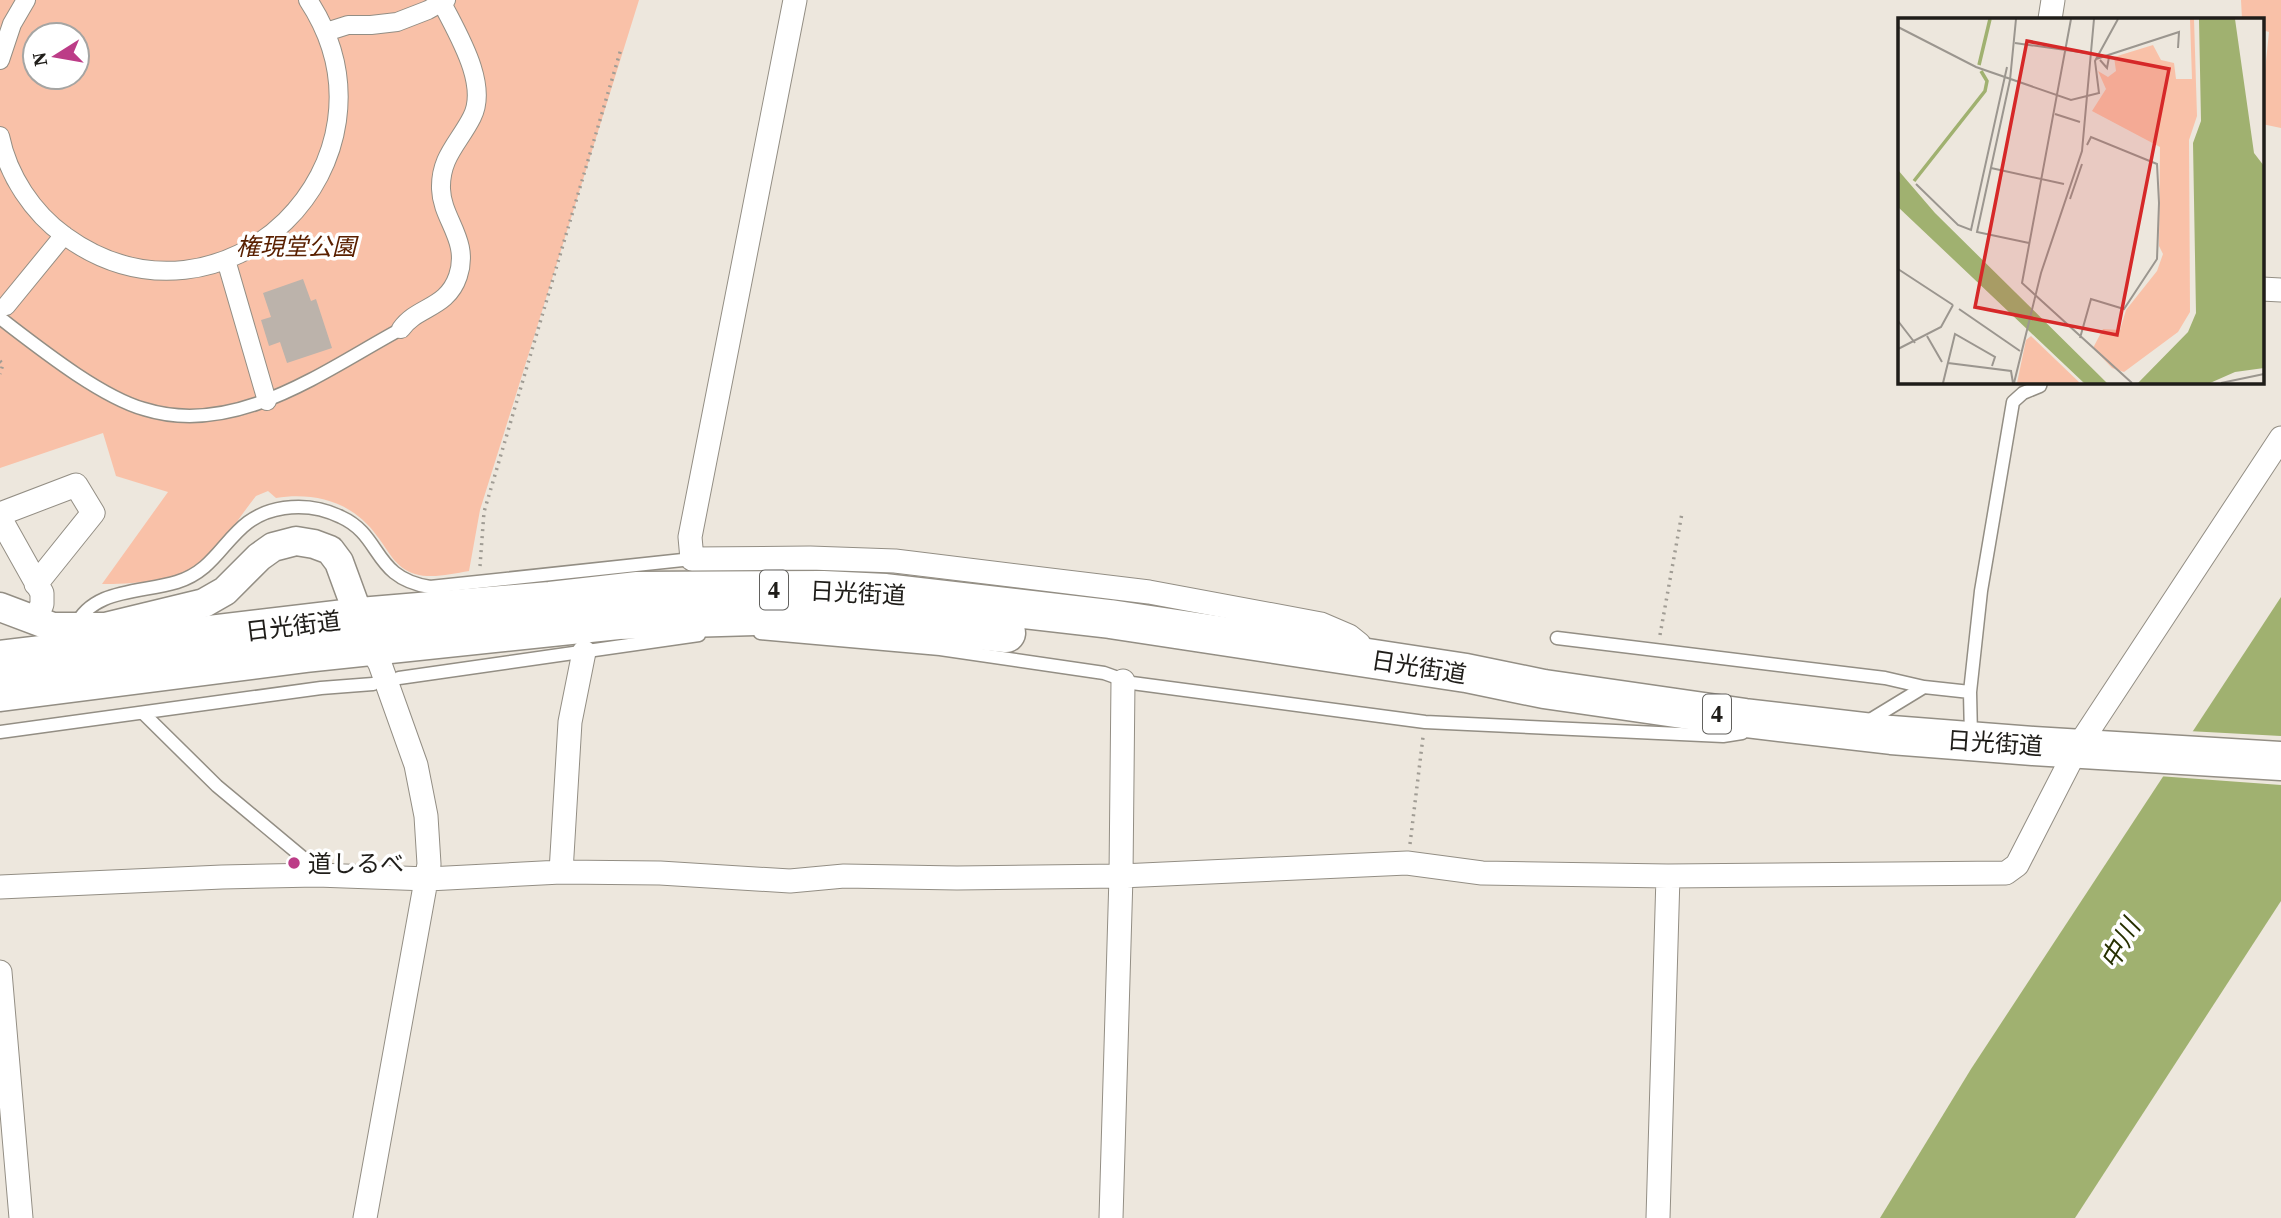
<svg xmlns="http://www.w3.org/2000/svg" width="2281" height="1218" font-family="'Source Serif 4','Noto Sans JP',serif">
  <rect width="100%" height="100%" fill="#ede7dd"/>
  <path fill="#f9c1a8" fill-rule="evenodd" d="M0 0H639L480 510 469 571C451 574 432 579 415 574 395 568 389 551 377 536 353 502 315 492 276 498L268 491 256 496C239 517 219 551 197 567 175 582 129 584 102 584L168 492 116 476 103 433 0 468ZM35 35H77V77H35Z
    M2241 0H2281V128L2262 124V100L2269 32 2262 30V19H2242Z"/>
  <path fill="#a0b170" d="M2281 597V901L2075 1218H1880L1971 1069Z"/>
  <path fill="#ede7dd" d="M2188 731 2281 736V785L2158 776Z"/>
  <path fill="#bcb3ab" d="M303 279 311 301 316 299 332 348 287 363 280 342 269 346 261 320 271 317 263 293Z"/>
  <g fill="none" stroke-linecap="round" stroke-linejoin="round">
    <defs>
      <path id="service" d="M0 318C38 347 99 396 144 409 236 438 325 370 401 329
        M75 627C92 588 142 593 177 582 226 567 227 516 284 508 305 505 323 508 341 517 383 536 372 578 430 587L692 559
        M760 633 940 649 1104 673 1132 683 1425 722 1723 736 1742 733 1743 730
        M1557 638 1885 678 1924 687
        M399 678 699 635
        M1970 692 1981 591 2013 402 2023 393 2040 386 2041 382
        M143 713 217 786 307 861 317 875
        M1865 723 1924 687 1970 692 1971 737
        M0 732 321 688 373 684"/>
      <path id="pedestrian" d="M326 32 348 25H371L397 22 428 10 446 0
        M0 60 12 24 26 0
        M0 136C8 176 33 213 65 236 223 350 414 161 308 0
        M226 260 267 401
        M6 306 64 235
        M401 329C417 306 447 309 458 276 470 240 442 220 441 189 440 157 459 143 472 117 489 84 457 33 442 3"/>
      <path id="minor" d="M795 0 690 537 692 559 810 558 895 561 1149 592 1321 624 1349 636 1359 644 1365 660
        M2050 19 2053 0
        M2262 289 2281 290
        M0 514 76 485 93 513 36 584
        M0 518 42 593V604L36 619
        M561 872 570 722 584 652
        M0 887 222 877 317 875 428 879 561 872 660 873 790 881 844 876 957 878 1121 876 1407 863 1482 873 1668 876 2006 873 2017 865 2077 748 2281 438
        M0 972 21 1218
        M365 1218 429 864 426 816 416 765 380 664 370 646
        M1111 1218 1121 876 1123 681
        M1658 1218 1668 876"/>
      <path id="tertiary" d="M0 607 53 627H105L204 603 225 591 259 557 273 547 296 541 314 544 330 550 339 562 365 633"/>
      <path id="trunk" d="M0 660 360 617 550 601 638 591 823 590 886 593 1110 619 1466 673 1544 689 1745 718 1891 735 2033 746 2281 761
        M0 692 306 653 618 620 789 615 893 621 1006 633"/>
    </defs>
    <use href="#service" stroke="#938e84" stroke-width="15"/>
    <use href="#pedestrian" stroke="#938e84" stroke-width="20"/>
    <use href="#minor" stroke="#938e84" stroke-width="25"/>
    <use href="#tertiary" stroke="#938e84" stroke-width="31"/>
    <use href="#trunk" stroke="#938e84" stroke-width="41"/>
    <path stroke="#a09c94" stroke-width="3.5" stroke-dasharray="2 5" stroke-linecap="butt" d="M0 361 3 364 0 374
      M480 566 484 512 621 49
      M1660 635 1682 513
      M1410 844 1423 737"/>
    <use href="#service" stroke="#fff" stroke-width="12"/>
    <use href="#pedestrian" stroke="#fff" stroke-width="18"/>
    <use href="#minor" stroke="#fff" stroke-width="23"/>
    <use href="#tertiary" stroke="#fff" stroke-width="28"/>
    <use href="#trunk" stroke="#fff" stroke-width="38"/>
  </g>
  <circle fill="#bc3c87" stroke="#fff" stroke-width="2.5" cx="294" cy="863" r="7"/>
  <g text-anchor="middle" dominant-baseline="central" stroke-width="7" stroke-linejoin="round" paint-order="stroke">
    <g fill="#fff" stroke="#62615e" stroke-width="2">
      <rect x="760" y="570.5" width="28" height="39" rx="5"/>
      <rect x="1703" y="694.5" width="28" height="39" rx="5"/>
    </g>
    <g font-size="23" font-weight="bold" fill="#1f1d19">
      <text x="774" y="590">4</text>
      <text x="1717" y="714">4</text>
    </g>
    <g font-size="24" font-style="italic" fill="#5a2000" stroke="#fff">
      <text x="296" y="246">権現堂公園</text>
    </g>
    <g font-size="24" fill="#1f1d19" stroke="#fff">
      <text transform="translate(858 593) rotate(3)">日光街道</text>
      <text transform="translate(293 626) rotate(-7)">日光街道</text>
      <text transform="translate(1419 667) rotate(9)">日光街道</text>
      <text transform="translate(1995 743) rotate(4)">日光街道</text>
    </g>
    <g font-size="24" fill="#1f1d19" stroke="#fff" text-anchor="start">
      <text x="308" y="863">道しるべ</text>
    </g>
    <g font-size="26" font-style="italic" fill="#273000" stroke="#fff">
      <text transform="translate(2120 944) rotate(-60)">中川</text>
    </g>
  </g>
  <g transform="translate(1898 18)">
    <rect width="366" height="366" fill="#ede7dd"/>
    <path d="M292 1H296L299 98 291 122 292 294 280 314 226 354 214 350 195 330 205 311 222 312 228 292 259 253 265 236 261 228 262 129 194 93 208 71 200 53 210 59 218 53 216 39 255 27 263 42 276 45 278 61H294ZM133 318 182 365H119L128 322Z" fill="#f9c1a8"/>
    <path d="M301 1H337L356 135 366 148V350L337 354 312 365H240L290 314 298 295 295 125 303 103ZM0 152 37 195 209 365H186L0 189Z" fill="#a0b170"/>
    <path fill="none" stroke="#a0b170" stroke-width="3.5" d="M81 47 92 1M16 163 87 73 89 63 83 53"/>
    <path fill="none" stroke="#9b968f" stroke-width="2" d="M118 1 112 62 79 214 131 225M173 1 124 265 234 365M0 9 78 49 173 82 201 75 197 43 220 1M117 25 189 35M198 41 281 14 280 30M202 42 209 50 211 39M157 96 182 104M93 150 166 166M18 166 60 207 73 212 109 49M172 181 184 146M0 251 55 287M61 291 122 333M0 303 17 325M29 318 44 344M182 320 193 281 226 291 259 241 261 185 259 146 193 119 189 127M0 331 43 309 55 287M50 345 113 353 115 365M45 365 57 316 97 339 94 348M116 365 143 255 184 133 196 1M323 365 366 356"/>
    <path fill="#d62828" fill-opacity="0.15" stroke="#d62828" stroke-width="3.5" d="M129 23 271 51 219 317 77 289Z"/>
    <rect width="366" height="366" fill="none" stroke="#1f1d19" stroke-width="3.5"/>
  </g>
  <g transform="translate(56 56) rotate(259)"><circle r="33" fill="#ffffff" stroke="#a5a5a3" stroke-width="2"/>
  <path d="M0-5L12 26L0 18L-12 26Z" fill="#bc3c87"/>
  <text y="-10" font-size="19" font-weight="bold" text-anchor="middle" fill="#1f1d19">N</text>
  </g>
</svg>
